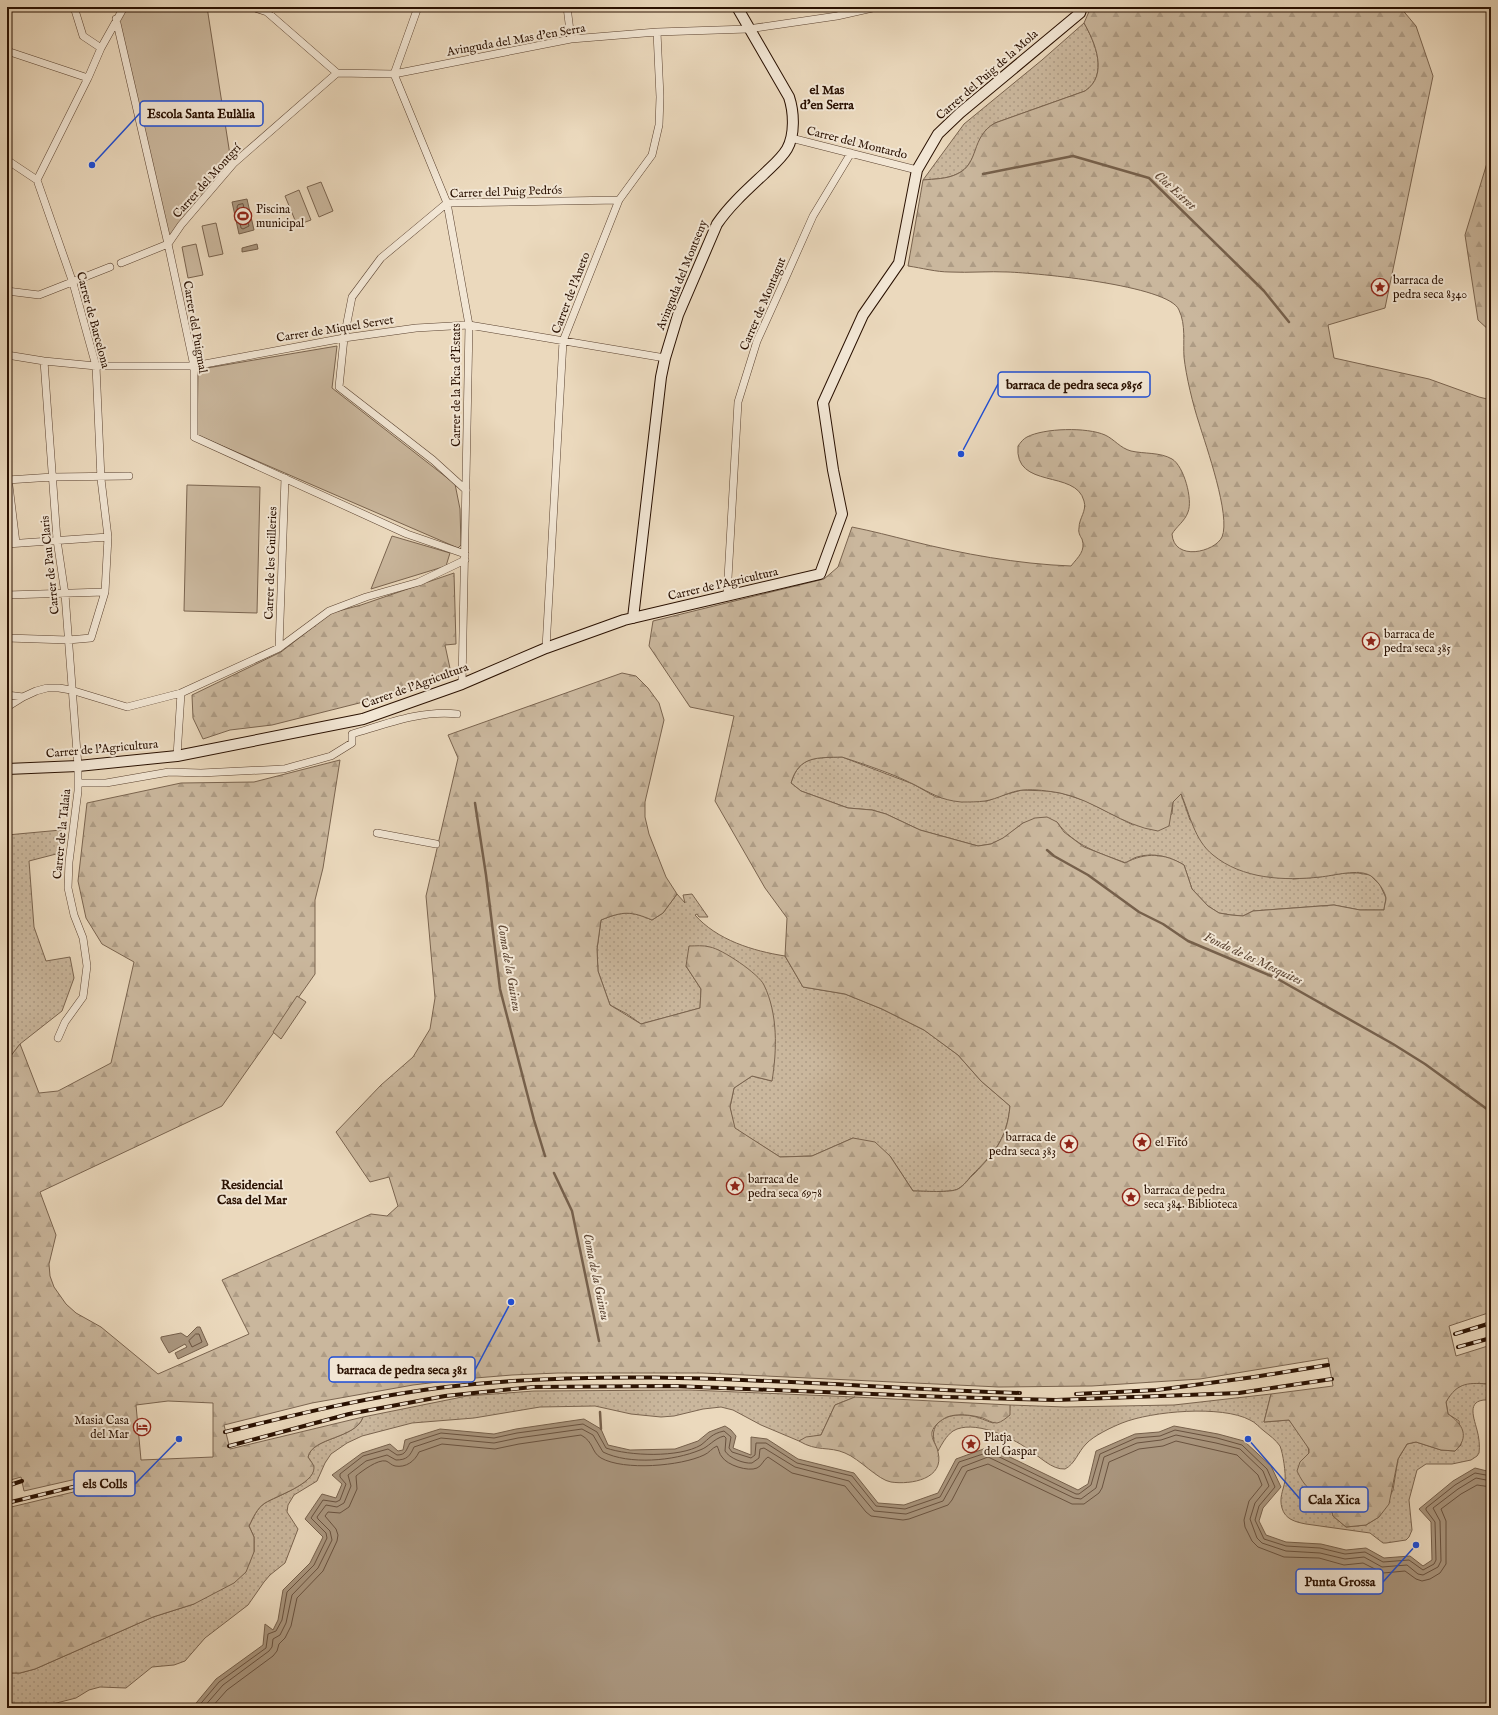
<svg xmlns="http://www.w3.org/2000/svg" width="1498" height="1715" font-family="'IM FELL English',serif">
  <defs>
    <pattern id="grass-dots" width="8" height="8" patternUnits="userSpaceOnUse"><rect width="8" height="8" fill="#cab79d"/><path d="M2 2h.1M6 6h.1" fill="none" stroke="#ae9c85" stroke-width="1.8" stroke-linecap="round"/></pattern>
    <pattern id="forest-firs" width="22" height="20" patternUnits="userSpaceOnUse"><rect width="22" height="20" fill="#cab79d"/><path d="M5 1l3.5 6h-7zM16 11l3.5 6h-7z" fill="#ae9c85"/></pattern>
  </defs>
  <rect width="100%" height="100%" fill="#ebd9bd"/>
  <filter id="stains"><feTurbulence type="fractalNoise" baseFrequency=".005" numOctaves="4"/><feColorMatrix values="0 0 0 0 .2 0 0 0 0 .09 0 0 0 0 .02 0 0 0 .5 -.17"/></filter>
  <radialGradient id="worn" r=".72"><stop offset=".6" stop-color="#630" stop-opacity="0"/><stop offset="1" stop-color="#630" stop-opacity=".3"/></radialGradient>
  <path fill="url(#grass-dots)" stroke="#7a644f" d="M1084 23C1095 42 1109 75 1085 91L995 123C973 136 979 164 957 174 947 179 934 179 923 180L964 124 1042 60Z
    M842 757 913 784 936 797 987 801 1000 796 1022 790 1048 791 1061 793 1086 801 1133 825 1172 814 1173 802 1181 794 1190 820 1293 879 1319 877 1345 873H1358L1370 875 1380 885 1386 898 1384 910H1360L1334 905 1253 911 1243 916 1231 915 1219 913 1208 906 1192 889 1184 865C1171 857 1153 852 1137 857 1133 858 1129 861 1126 863 1099 853 1074 846 1057 822L1023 823 1004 838 991 844 978 846 920 830 886 814 872 810 848 808 801 791 791 783C799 755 818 758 842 757Z
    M61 830 60 853 29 861 34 927 46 961 70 957 74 978 62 1011 20 1044 7 1061V835Z
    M677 894 685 903 683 895 692 894 708 917H699L697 914 695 915C717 940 753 951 785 956L803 987 845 994 882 1009 924 1030 958 1055 981 1081 1010 1106C1007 1139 994 1153 971 1176 968 1180 963 1186 958 1189 950 1193 923 1191 913 1191L890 1156 853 1138 812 1156 780 1157 734 1128 730 1107 734 1088 752 1076 772 1081 686 966 701 989 700 1008 641 1024 627 1014 610 1005 598 971 597 949 601 920C623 911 631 911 652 920L663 913Z
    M1466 1383 1491 1384V1400C1466 1398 1473 1415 1477 1430 1479 1437 1480 1446 1479 1453L1477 1456 1471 1460 1452 1464H1426L1417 1470 1409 1500 1412 1530 1409 1537 1406 1540 1386 1543H1383L1370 1533 1306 1524C1295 1522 1285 1519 1282 1508 1279 1498 1283 1491 1285 1481 1286 1474 1283 1453 1280 1446 1276 1440 1269 1435 1264 1431 1260 1428 1255 1422 1250 1420 1222 1405 1152 1411 1122 1423 1112 1427 1093 1436 1086 1444 1078 1452 1075 1464 1065 1469 1052 1470 1039 1456 1028 1449 1011 1437 973 1419 953 1431 946 1436 942 1444 938 1451 923 1423 947 1411 972 1416 979 1417 986 1421 993 1423L1009 1415 1010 1405 1065 1407 1174 1405 1271 1394 1264 1422 1289 1420C1295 1428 1309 1442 1309 1453L1306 1457 1312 1492 1329 1500 1333 1516 1346 1527 1366 1525 1379 1517 1393 1490 1398 1459 1407 1444 1416 1442 1441 1450 1455 1451 1461 1445 1459 1421 1448 1414 1446 1402 1452 1391Z
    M690 1390 855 1397 835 1405 821 1435 806 1438 799 1441 761 1425 733 1410 721 1407 703 1409 674 1416 661 1417 631 1414 595 1406 540 1407 474 1418 412 1423 362 1436 347 1443 331 1454 325 1463 317 1481 294 1495 288 1505 287 1512 298 1529 285 1563 270 1575 264 1582 248 1605 205 1638 185 1661 174 1665 152 1667 126 1688 100 1687 89 1690 76 1698 41 1707 23 1708 7 1705V1673H20L35 1669 153 1617 194 1604 254 1552V1537L249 1526C253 1518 257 1508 265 1503 277 1496 310 1485 313 1471 314 1465 311 1461 308 1457 312 1437 356 1439 363 1417L467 1396 534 1391Z"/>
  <path fill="url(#forest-firs)" stroke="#7a644f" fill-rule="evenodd" d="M1091 7H1400L1416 26 1433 76 1385 308 1328 325 1334 358 1429 379 1479 397 1491 400V1312L1449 1326 1456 1356 1491 1345V1384C1469 1383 1458 1381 1446 1402L1448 1414C1463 1424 1470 1437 1455 1451L1441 1450 1416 1442 1407 1444 1398 1459 1389 1504 1379 1517 1366 1525 1346 1527 1333 1516 1329 1500C1311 1492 1305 1488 1297 1471L1300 1462 1309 1453V1449L1289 1420 1264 1422 1271 1394 1333 1386 1328 1358 1200 1379 1092 1386 999 1387 702 1373H558L512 1375 463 1379 413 1385 312 1403 224 1425 230 1449 363 1417C356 1439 312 1437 308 1457 310 1461 314 1464 314 1468 314 1484 276 1496 265 1503 257 1508 253 1518 249 1526L254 1537V1552L246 1572 234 1583 194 1604 153 1617 35 1669 20 1673H7V1508L111 1483 107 1472 24 1491 21 1477 7 1481V1061L20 1044 39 1093 58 1091 111 1063 134 962 102 944 86 918 78 881 87 803 181 783 254 782 340 760 323 868 315 900V974L222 1106 40 1192 56 1235 49 1264 50 1276 54 1287 66 1304 76 1313 101 1327 158 1374 249 1334 222 1280 371 1214 387 1216 398 1206 389 1177 370 1182 336 1132 381 1085 413 1057 430 1029 435 998 426 896 458 758 448 735 622 673 636 676 648 688 659 703 664 720 645 802V817L649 834 666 877 677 894 663 913 652 920C631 911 623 911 601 920L597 949 598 971 610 1005 641 1024 700 1008 701 989 686 966 689 946C696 946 703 945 710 947 722 949 759 974 764 985 778 1014 777 1050 772 1081L752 1076 734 1088 730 1107 735 1128 780 1157 812 1156 853 1138 875 1142 890 1156 913 1191C923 1191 951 1193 958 1189 964 1186 969 1178 974 1174 996 1151 1007 1138 1010 1106L981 1081 958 1055 924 1030 882 1009 845 994 803 987 785 956 787 918 765 888 715 801 734 716 690 707 649 646 653 621 824 579 838 567 852 527C872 531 891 536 911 541 963 554 1018 564 1071 566 1078 557 1086 551 1082 539 1080 536 1078 532 1079 528 1079 518 1087 511 1084 501 1076 469 1014 490 1018 446 1021 442 1023 439 1027 437 1044 428 1087 427 1105 435 1114 439 1120 448 1131 451 1144 454 1160 452 1172 459 1184 466 1193 500 1188 512 1185 521 1176 527 1172 534 1174 562 1215 552 1222 537 1231 516 1206 446 1199 423 1193 405 1186 376 1184 357 1183 342 1186 325 1179 310 1169 285 1035 273 1008 272 989 271 969 273 950 272 936 272 922 268 908 266L923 180C934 179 947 179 957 174 980 164 970 137 995 123L1085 91C1109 75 1095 42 1084 23ZM842 757C866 765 891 773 913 784 931 793 940 800 961 802 969 802 978 802 985 801 998 799 1010 791 1023 790 1035 789 1048 791 1060 793 1095 800 1122 826 1158 831L1169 826 1173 802 1181 794C1190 814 1194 840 1213 855 1242 879 1284 881 1320 877 1333 876 1359 868 1371 876 1377 880 1385 891 1386 898 1386 902 1384 906 1384 910H1360L1334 905 1253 911 1243 916 1231 915 1219 913 1208 906 1192 889 1184 865C1164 853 1146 852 1125 863L1084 847 1064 832 1057 822 1047 817 1035 818 1023 823 1003 838 991 844 978 846 920 830 886 814 872 810 848 808 801 791 791 783C799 755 818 758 842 757ZM168 1401 213 1403V1457L141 1460 136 1405Z
    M1491 150V332L1478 320 1465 235Z
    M454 573 456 644 445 645 451 673 399 693 272 725 230 730 203 739 193 718 192 695 281 652 331 613 361 605Z
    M855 1397 1010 1405V1415C1006 1418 1002 1422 997 1423 991 1423 988 1420 983 1418 971 1415 958 1413 947 1417 941 1420 934 1425 932 1432 931 1440 937 1445 938 1452 945 1479 911 1485 891 1482 878 1480 860 1459 845 1453 829 1446 817 1452 799 1441L806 1437 821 1435 835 1405Z"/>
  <path fill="#cab79d" stroke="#7a644f" d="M124 7H207L230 155 168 244 116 19Z
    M321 182 333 211 319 217 307 187Z
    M299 190 311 220 297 225 285 196Z
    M216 223 223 254 209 257 202 226Z
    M196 244 203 275 188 278 182 247Z
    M337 346 332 388 455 484 460 509 461 545 458 548 197 435 198 375 201 369Z
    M187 485 260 487 257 613 184 611Z
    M392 536 450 553 446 566 371 589Z
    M297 996 306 1002 281 1039 273 1032Z"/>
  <path fill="#a9957d" stroke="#76604b" d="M247 199 254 230 239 234 232 202Z
    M257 244 258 249 242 252V248Z
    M197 1327H200L208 1345 178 1359 175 1353 187 1347 185 1344 169 1353 161 1339V1337L181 1333 187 1337Z
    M584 1419 601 1429 608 1445 630 1450 675 1449 698 1441 709 1432 725 1426 731 1430 736 1436 733 1448 751 1455V1437L767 1439 798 1459 854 1473 878 1503 904 1505 938 1493 956 1459 989 1447 1078 1490 1088 1484 1096 1451 1135 1434 1159 1432 1174 1426 1218 1434 1244 1441 1271 1466 1281 1487 1263 1508 1259 1521 1266 1535 1286 1542 1321 1544 1346 1550 1366 1548 1384 1558 1410 1556 1423 1566 1432 1560 1431 1522 1419 1509 1453 1481 1475 1468 1491 1472V1708H192L216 1679 263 1645 265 1624 273 1630 278 1620 283 1590 310 1563 323 1537 305 1519 322 1494 336 1498 342 1484 332 1475 362 1453 390 1444 398 1451 403 1450 405 1440 440 1429 494 1434 516 1429Z"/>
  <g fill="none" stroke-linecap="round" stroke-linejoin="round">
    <path stroke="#69523f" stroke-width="1" d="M243 204 249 226 243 229 241 228 237 207 238 205Z
      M196 1334H199L202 1342 192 1347 189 1341Z
      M197 1708 219 1682 266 1648 268 1634 276 1631 282 1620 287 1592 314 1565 327 1538 326 1533 311 1518 323 1500 336 1502 340 1500 346 1484 340 1477V1474L363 1456 388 1449 397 1455C406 1455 406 1450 410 1443L441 1433 494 1438 517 1433 583 1424 597 1432 606 1448C629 1456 679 1458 701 1445 710 1438 711 1434 724 1431L731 1437 729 1448 732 1452 751 1458 755 1455 756 1443H766L797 1463 852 1476 876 1506 905 1509 940 1497 959 1462 989 1452 1076 1494H1079L1091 1485 1100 1454 1136 1438 1160 1436 1175 1430 1217 1438 1242 1445 1267 1469 1275 1487 1259 1506 1255 1520 1264 1539 1286 1546 1320 1548 1345 1554 1365 1552 1383 1562 1409 1560 1423 1570 1434 1564 1436 1560 1435 1522 1426 1510V1508L1455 1485 1475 1473 1491 1476
      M203 1708 223 1685 269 1651 272 1647 273 1639 280 1635 286 1623 292 1595 318 1568 332 1540 330 1531 318 1519 317 1517 326 1505 337 1507 344 1503 351 1486 348 1475 366 1461 387 1455 396 1460C407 1460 410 1456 414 1447L441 1438 494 1443 518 1438 582 1429 593 1435 603 1452C629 1465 674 1461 700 1450 709 1447 713 1439 724 1436L726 1438 725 1451C729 1458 744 1464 752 1463L759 1458 760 1449 764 1448 795 1467 849 1481 874 1511 906 1514 943 1501 962 1467 988 1457 1074 1498 1081 1499 1096 1488 1104 1457 1137 1443 1161 1440 1176 1435 1216 1443 1240 1449 1263 1471 1269 1486 1255 1503 1250 1519 1257 1538 1262 1543 1286 1551 1320 1553 1345 1559 1364 1557 1382 1567 1407 1565 1418 1574 1423 1575 1438 1567 1441 1561 1440 1521 1433 1508 1458 1489 1476 1478 1491 1481
      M211 1708 227 1690 273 1656 277 1651 279 1644 285 1638 291 1626 297 1598 323 1571 337 1541 338 1535 336 1529 325 1516 328 1512 340 1513 349 1507 357 1489 356 1476C362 1471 378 1459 386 1461 389 1462 391 1465 395 1466 406 1468 415 1461 419 1452L442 1444 495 1449 519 1444 581 1435C594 1442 591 1452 601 1458 624 1471 681 1466 704 1455 709 1453 712 1448 717 1446 719 1449 719 1454 722 1457 727 1465 748 1472 757 1468 762 1466 763 1460 768 1457L792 1473 845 1486 866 1512 871 1516 903 1520 909 1519 948 1505 952 1500 967 1471 988 1464 1072 1504H1084L1099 1493 1102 1488 1109 1462 1139 1449 1163 1446 1176 1441 1237 1455 1258 1475 1262 1485 1249 1501 1244 1520 1245 1527 1252 1541 1258 1547 1284 1557 1319 1558 1344 1565 1363 1563 1383 1573 1405 1571 1416 1579 1422 1581 1430 1579 1440 1573 1446 1564V1521L1441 1509 1461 1494 1477 1485 1491 1487"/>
    <path stroke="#76604b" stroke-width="2.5" d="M983 174 1073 156 1149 178 1264 291 1289 322
      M475 803 486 875 500 989 534 1120 545 1156
      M1047 850 1054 856 1088 875 1139 912 1163 924 1188 941 1276 978 1393 1044 1425 1064 1491 1112
      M554 1173 572 1211 599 1341
      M600 1412 601 1429"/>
    <defs>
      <path id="street" d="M74 7 83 36 101 48
        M252 7 267 12 337 73 394 74 571 39 657 32 748 29 837 16 877 7
        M418 7 394 74 447 203 469 325 462 684
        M567 7 571 39
        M267 12 273 7
        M116 19 168 244 194 366V437L407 534 465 554
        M7 51 88 78
        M791 138 917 170
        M7 160 37 180
        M168 244 181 225 234 163 337 73
        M121 263 168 244
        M7 291 39 295 110 267
        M7 355 44 361 96 366H194L344 338 416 328 469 325 665 358
        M44 361 57 540 65 594 78 766V791L69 862 68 888 74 915 83 938 87 966 83 997 65 1022 58 1038
        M7 469 16 543
        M7 480 53 477 129 476
        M466 490 433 460 339 387 344 338 352 297 381 258 447 203 619 200
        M7 544 108 537
        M7 595 105 592
        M727 596 738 402 757 341 785 279 813 216 851 153
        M7 638 68 640 91 638 105 592 108 537 101 479 96 366 73 283 37 180 88 78 101 48 124 7
        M279 648 285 478
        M546 648 563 341 619 200 652 155 659 125 660 97 657 32
        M7 695 23 697 36 691 47 688H59L71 690 127 707 181 693 279 648 329 611 366 597 419 582 465 560
        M7 707 23 697
        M177 756 181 693
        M78 783H106L169 772 201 773 284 769 331 756 352 743V734C386 724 421 710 457 714
        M377 833 436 844"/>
      <path id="secondary" d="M633 618 661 377 665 358 678 315 717 224C730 205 747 190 764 174 772 166 781 159 787 149 795 135 794 112 789 97L737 7
        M7 769 78 766 177 756 363 719 462 684 546 648 624 620 820 574 842 514 833 470 823 403 863 315 899 263 917 170 938 134 960 113 1080 13 1082 7"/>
    </defs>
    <use href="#street" stroke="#5a4230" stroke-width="8"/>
    <use href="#secondary" stroke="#291001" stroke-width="12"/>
    <use href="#street" stroke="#f2e6d4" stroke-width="7"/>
    <use href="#secondary" stroke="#f2e6d4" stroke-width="10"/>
    <defs>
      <path id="rail" d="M1455 1334 1491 1323
        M1458 1347 1491 1338
        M1076 1394 1157 1390 1254 1377 1328 1365
        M225 1432C298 1414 371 1396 446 1387 636 1365 829 1387 1020 1393
        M229 1446 349 1414 445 1396 533 1387 674 1386 946 1397 1056 1400 1239 1393 1332 1379
        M7 1486 22 1481
        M7 1503 110 1478"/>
    </defs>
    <use href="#rail" stroke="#291001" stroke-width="4"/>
    <use href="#rail" stroke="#f2e6d4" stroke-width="2.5" stroke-dasharray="8" stroke-linecap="butt"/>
  </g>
  <defs>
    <symbol id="stadium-ring" viewBox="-11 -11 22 22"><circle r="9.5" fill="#f2e6d4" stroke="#8f2418" stroke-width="1.5"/><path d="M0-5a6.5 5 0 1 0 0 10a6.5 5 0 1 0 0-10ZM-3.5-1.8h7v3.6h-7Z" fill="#8f2418"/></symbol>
    <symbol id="sight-ring" viewBox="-11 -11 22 22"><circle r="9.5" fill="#f2e6d4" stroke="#8f2418" stroke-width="1.5"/><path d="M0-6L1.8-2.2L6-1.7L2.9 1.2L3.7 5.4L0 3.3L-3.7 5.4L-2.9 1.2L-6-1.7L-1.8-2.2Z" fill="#8f2418"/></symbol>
    <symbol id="hotel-ring" viewBox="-11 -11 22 22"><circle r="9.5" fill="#f2e6d4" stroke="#8f2418" stroke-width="1.5"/><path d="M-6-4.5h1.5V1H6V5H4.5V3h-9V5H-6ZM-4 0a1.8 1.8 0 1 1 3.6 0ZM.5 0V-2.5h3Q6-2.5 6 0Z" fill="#8f2418"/></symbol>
  </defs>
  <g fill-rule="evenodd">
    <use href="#stadium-ring" x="233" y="206" width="20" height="20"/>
    <use href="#sight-ring" x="1370" y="277" width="20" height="20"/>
    <use href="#sight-ring" x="1361" y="631" width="20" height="20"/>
    <use href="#sight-ring" x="1132" y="1132" width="20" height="20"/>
    <use href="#sight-ring" x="1059" y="1134" width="20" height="20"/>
    <use href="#sight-ring" x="725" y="1176" width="20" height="20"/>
    <use href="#sight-ring" x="1121" y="1187" width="20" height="20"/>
    <use href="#hotel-ring" x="132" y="1417" width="20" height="20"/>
    <use href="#sight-ring" x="961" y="1434" width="20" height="20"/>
  </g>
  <g text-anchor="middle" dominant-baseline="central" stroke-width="4" stroke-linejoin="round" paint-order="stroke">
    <g font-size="12" fill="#291001" stroke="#f2e6d4">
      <text transform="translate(516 40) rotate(-10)">Avinguda del Mas d'en Serra</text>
      <text transform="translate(987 75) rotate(-41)">Carrer del Puig de la Mola</text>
      <text transform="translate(857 143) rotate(14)">Carrer del Montardo</text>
      <text transform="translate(207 181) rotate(-48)">Carrer del Montgrí</text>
      <text transform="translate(506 192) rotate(-2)">Carrer del Puig Pedrós</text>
      <text transform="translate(682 275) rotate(-68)">Avinguda del Montseny</text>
      <text transform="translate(571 293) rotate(-69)">Carrer de l'Aneto</text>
      <text transform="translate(763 304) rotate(-67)">Carrer de Montagut</text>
      <text transform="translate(93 320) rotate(75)">Carrer de Barcelona</text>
      <text transform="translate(195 327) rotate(80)">Carrer del Puigmal</text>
      <text transform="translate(335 329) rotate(-9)">Carrer de Miquel Servet</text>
      <text transform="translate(456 385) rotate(-90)">Carrer de la Pica d'Estats</text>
      <text transform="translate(271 563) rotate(-88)">Carrer de les Guilleries</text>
      <text transform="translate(50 565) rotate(-96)">Carrer de Pau Claris</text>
      <text transform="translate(723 584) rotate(-13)">Carrer de l'Agricultura</text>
      <text transform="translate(415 686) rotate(-20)">Carrer de l'Agricultura</text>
      <text transform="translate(102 749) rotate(-5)">Carrer de l'Agricultura</text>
      <text transform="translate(62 834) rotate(-84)">Carrer de la Talaia</text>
    </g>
    <g font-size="12" fill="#291001" stroke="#f2e6d4" text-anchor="start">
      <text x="256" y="209">Piscina<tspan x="256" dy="14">municipal</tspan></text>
      <text x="1393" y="280">barraca de<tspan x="1393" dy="14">pedra seca 8340</tspan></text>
      <text x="1384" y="634">barraca de<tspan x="1384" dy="14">pedra seca 385</tspan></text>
      <text x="1056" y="1137" text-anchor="end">barraca de<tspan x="1056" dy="14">pedra seca 383</tspan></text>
      <text x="1155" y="1142">el Fitó</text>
      <text x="748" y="1179">barraca de<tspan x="748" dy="14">pedra seca 6978</tspan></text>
      <text x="1144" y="1190">barraca de pedra<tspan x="1144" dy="14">seca 384. Biblioteca</tspan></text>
      <text x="129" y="1420" text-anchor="end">Masia Casa<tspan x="129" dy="14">del Mar</tspan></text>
      <text x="984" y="1437">Platja<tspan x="984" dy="14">del Gaspar</tspan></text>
    </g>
    <g font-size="13" font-weight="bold" fill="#291001" stroke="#f2e6d4">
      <text x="827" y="90">el Mas<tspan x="827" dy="15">d'en Serra</tspan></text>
      <text x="252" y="1185">Residencial<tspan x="252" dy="15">Casa del Mar</tspan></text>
    </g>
    <g font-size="13" font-style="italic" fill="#5c4533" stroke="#f2e6d4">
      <text transform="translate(1175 191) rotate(42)">Clot Estret</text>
      <text transform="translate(1253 959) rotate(25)">Fondo de les Mesquites</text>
      <text transform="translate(509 968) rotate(80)">Coma de la Guineu</text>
      <text transform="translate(596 1277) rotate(78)">Coma de la Guineu</text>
    </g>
  </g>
  <path fill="none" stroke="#1d4ed8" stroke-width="1.5" d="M92 165L140 113M961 454L998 384M511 1302L475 1370M179 1439L135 1484M1248 1439L1300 1499M1416 1545L1383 1582"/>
  <g fill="#1d4ed8" stroke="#f2e6d4" stroke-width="1.5">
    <circle cx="92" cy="165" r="4"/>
    <circle cx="961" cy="454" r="4"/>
    <circle cx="511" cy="1302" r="4"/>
    <circle cx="179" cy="1439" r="4"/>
    <circle cx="1248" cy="1439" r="4"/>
    <circle cx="1416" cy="1545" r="4"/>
  </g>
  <g fill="#f2e6d4" stroke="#1d4ed8" stroke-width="1.5">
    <rect x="140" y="101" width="123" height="25" rx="4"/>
    <rect x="998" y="372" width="152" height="25" rx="4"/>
    <rect x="329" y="1357" width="146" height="25" rx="4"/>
    <rect x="74" y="1471" width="61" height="25" rx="4"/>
    <rect x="1300" y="1487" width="68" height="25" rx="4"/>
    <rect x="1296" y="1569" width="87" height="25" rx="4"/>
  </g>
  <g font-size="13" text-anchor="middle" font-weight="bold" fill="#291001">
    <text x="201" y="118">Escola Santa Eulàlia</text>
    <text x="1074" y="389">barraca de pedra seca 9856</text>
    <text x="402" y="1374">barraca de pedra seca 381</text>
    <text x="105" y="1488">els Colls</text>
    <text x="1334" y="1504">Cala Xica</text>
    <text x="1340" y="1586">Punta Grossa</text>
  </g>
  <rect width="1498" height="1715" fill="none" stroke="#ebd9bd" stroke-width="24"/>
  <rect x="8" y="8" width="1482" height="1699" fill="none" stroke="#291001" stroke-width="2"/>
  <rect x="12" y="12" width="1474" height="1691" fill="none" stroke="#291001"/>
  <rect width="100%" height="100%" filter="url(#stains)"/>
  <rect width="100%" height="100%" fill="url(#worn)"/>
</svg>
